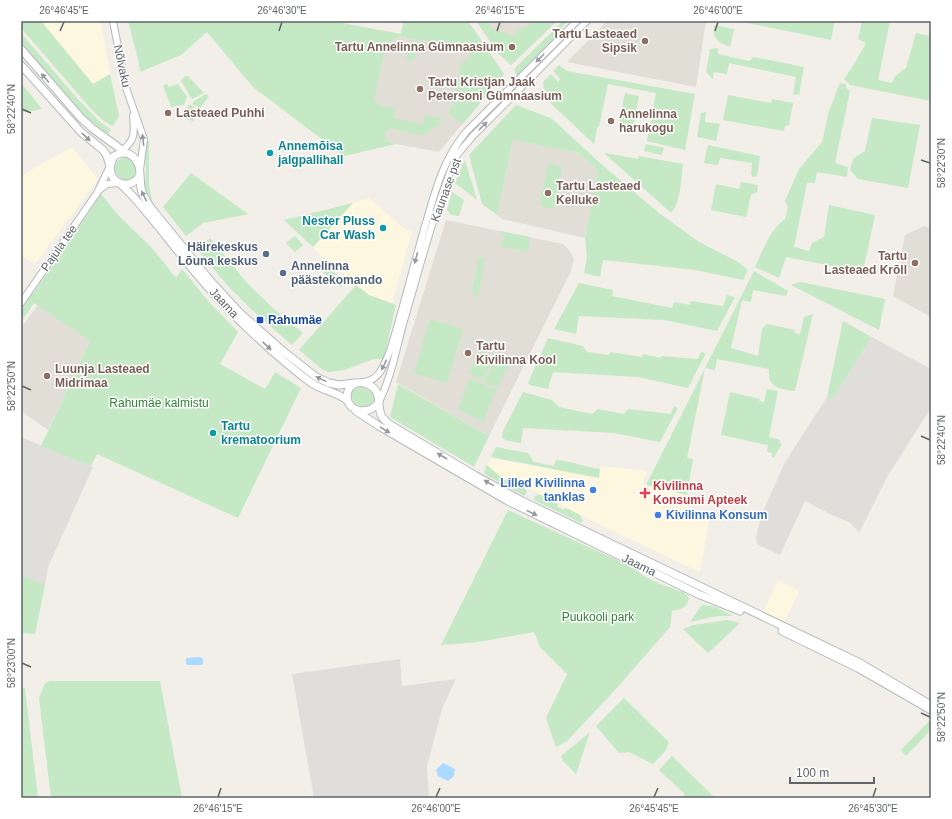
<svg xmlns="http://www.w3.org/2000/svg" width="952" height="819" font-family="Arial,sans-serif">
  <rect width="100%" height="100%" fill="#f1efe8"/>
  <path fill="#fef7e0" d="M41 21H101L110 74 93 84Z
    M72 147 98 179 35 264 21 256V176Z
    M369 198 403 228 412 232 392 303 369 295 356 285 313 248 353 203Z
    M492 458 598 478 600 466 647 471 643 483 687 495 689 510 710 514 700 572 600 525 542 495 502 478 487 465Z
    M778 580 799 591 784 622 763 612Z"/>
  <path fill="#e0deda" d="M868 335 931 369V408L887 477 859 533 851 523 832 515 805 501 780 555 757 544 756 538 761 516 784 464 827 397 832 399 870 340Z
    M21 437 93 467 48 567 45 585 21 575Z
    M400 659 402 686 456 679 443 706 427 766 429 798H314L292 674Z"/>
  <path fill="#e1ded6" d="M404 21H468L504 74 439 152 396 144 387 140 340 115 359 57 400 36Z
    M476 21H557L511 65 498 53Z
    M607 21H706L696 87 567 62Z
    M513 140 579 153 598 170 585 238 502 219 497 215Z
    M446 220 563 244 570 251 574 259 571 271 489 436 396 382Z
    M924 226 931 228V317L893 296 905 235Z
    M38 305 90 341 48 430 21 411V328Z"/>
  <path fill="#c5e8c5" d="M21 21H41L93 84 110 74 119 116 113 126 105 122 91 109 21 28Z
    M128 21H332L401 34 404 21H468L504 74 463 124 448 114 453 104 462 62 469 59 471 50 464 44 458 47 400 36 386 44 374 100C378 107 388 107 396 108L394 118 423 125 425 116 441 118V123L424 135H419L391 128 385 132C384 140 388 141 396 144L344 156 253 87 207 32 181 55 140 72 138 59Z
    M476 21H486L494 30 515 36 520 28H523L532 24V21H557L511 65 498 53Z
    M563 21H568L561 28 565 30 518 76 515 73V68Z
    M737 21H835L831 40Z
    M862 21H890L878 80 892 83 895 76 906 68 916 33 931 36V101L850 85 844 79 853 66 866 43 858 39Z
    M714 25 734 29 730 47C718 42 712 39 714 25Z
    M21 33 75 96 99 121 110 129 111 130 108 134 86 117 21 43Z
    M411 40 424 43 413 61 406 60Z
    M718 48V54L749 61 754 57 804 67 799 95 793 94 796 77 729 63 727 74 714 72 713 79 706 72 710 49Z
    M559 65 567 71 695 94 685 150 647 141 656 93 608 84 599 126 597 128 594 144 545 98 543 82 551 74 558 82 560 79 553 71Z
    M185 76H188L204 93 192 99 181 81Z
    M21 83 42 109 21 113Z
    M840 83 846 84V88L850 91 835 163 848 167 847 177 817 172 815 183H807L794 247 809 251 812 243 824 237 829 205 875 215 863 272 786 257 779 278 755 267C762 252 771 228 785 219L788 207 785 201 799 169 822 142 829 111Z
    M167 84 169 87 178 84 187 97 184 105 171 107 163 85Z
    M625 93 639 96 633 128 630 132 620 130 618 128Z
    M206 94 209 96 200 108 192 104 194 101Z
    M728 95 771 103 772 99 793 103 789 125 785 126 784 131 723 120Z
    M188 105H191L200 112 193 121 184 118Z
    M516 105 551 118 600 163 659 213 699 242 738 262 748 270 743 280 696 270 603 260 600 277 584 273 587 257 585 238 598 170 579 153 513 140 497 215 482 204 469 155Z
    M706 112 705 122 720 124 716 141 697 137 701 113Z
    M872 118 920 125 908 188 858 179 850 170 853 159 865 151Z
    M147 140 149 141V185L152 201C141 193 146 179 146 169 146 165 145 162 145 159 145 153 147 147 147 140Z
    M646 144 664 148 662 155 644 151Z
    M708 145 760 156 757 176 753 177 751 174 752 163 720 158 718 165 704 163Z
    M605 153 638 159 639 156 683 164C681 178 681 203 671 213L605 154Z
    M127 157C136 162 138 170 133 180L126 181C112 175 109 160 127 157Z
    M465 160 477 200 455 183Z
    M549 163 560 166 562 168 554 207 551 209 541 206 540 204 548 164Z
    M191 173 248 214 203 223 186 236 163 207Z
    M741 182 758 185 757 192 751 195 746 217 711 210 716 184 739 189Z
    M452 192 464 200 459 216 451 215 447 210Z
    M101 194 119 216 152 248 176 278 182 269 210 303 238 332 220 364 265 389 275 372 301 388 238 518 97 454 91 466 41 446 90 341 34 303 21 322V309L47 274Z
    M353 203 313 247 284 220Z
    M501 231 530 237 528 250 525 251 501 246 504 235 501 234Z
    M295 236 303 245 295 252 286 243Z
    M210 238 248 284 275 310 303 333 292 345 251 309 227 285 197 249Z
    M479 257 485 259 478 296 475 295 472 291Z
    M323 263 345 282 341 287 318 268Z
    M754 271 788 291 786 296 753 290 751 302 742 300 731 348 758 356 762 329 767 324 795 330 794 333 800 334 804 317 813 314 795 391C780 389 767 388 769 369L717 359 715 370 705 368 687 458 693 459 687 495 646 485Z
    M800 282 885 299 879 330 791 285Z
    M579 283 613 290 612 296 672 308 674 302 690 305 691 301 723 306 727 295 735 297 717 331 664 320 579 316 576 334 554 329Z
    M356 285 369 295 396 305 384 359H374L344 370 329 372 323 370 299 350Z
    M430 319 463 329 447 383 414 373Z
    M843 321 868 335 870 340 832 399 827 397Z
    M548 338 583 346 587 352 609 355 610 352 642 357 643 354 661 358V356L698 359 701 352 706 353 688 388 638 377 553 372 548 389 530 385 528 383Z
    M480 350 494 357 482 380 469 373Z
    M496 358 509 365 497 388 484 381Z
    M470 378 496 390 483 422 458 409Z
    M398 384 489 436 474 467 390 417Z
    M357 387C367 387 376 394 374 404 363 408 354 408 351 395L353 390Z
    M767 389 778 391 769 437 780 440V443L782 444 774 457H772V453L767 452 768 445 721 435 730 392 760 399 759 401 764 402Z
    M523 392 552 400 559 407 592 414 598 409 624 414 628 409 671 414 674 406 678 408 660 442 614 433 523 428 521 443 508 441 502 438 503 431Z
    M496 447 528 453 534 462 554 466 556 460C571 461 585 467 600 469L599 478 491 457Z
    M487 465 502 478 525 489 527 492 524 496 521 494 486 475 484 472Z
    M538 495H542L558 504 557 507 564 510 566 508 580 515 583 521 581 523 534 500 535 496Z
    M508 510 632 567 644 576 660 584 683 592 687 595 689 599C685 609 681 609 672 611L670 627 615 690 567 741 560 745 556 747 546 718 567 674 540 647 534 632 478 642 441 645Z
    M21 575 45 585 35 634 21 633Z
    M704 605 716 607 733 616H718L690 622 701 606Z
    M727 620 740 623 708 653 683 629 693 625Z
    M50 681H160L182 798H51L39 698 45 683Z
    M21 688H25L38 798H21Z
    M624 698 669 742 666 750 653 764 629 752 619 753 596 726Z
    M931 719V730L906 756 901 750Z
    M590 732 576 774 563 761 561 756Z
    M672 756 715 798H682L685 794 659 770Z"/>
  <path fill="#aadaff" d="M200 657 203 659V663L202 665H188L186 664V659L187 658Z
    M443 763 455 769 454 776 448 781 438 776 436 770Z"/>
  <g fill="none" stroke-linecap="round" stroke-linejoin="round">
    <defs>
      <path id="tertiary" d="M113 21 126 88 144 139 140 170
        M119 153C135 141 135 135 133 116
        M99 190 107 184 119 183
        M21 303 97 193 110 166
        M363 382C380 381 384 364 390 351 402 312 412 272 423 233 434 196 441 162 466 132L577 21
        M379 402C391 377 396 351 403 324 419 270 433 215 454 162L457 155 472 137 587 21"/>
      <path id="secondary" d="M21 49 81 118 92 128 126 153
        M21 65 81 132 103 150 107 156 110 166
        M140 175C130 194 100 181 114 156 119 153 124 152 129 154 143 161 139 176 141 188 142 196 147 202 151 208L208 278 240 313 283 351 316 377 329 383 339 385 355 383
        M119 183C134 195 145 211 158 226 181 255 204 285 230 311 255 336 282 361 310 382 322 391 336 391 348 401
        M379 402C368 418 342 411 348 391 350 386 353 384 357 383 361 382 366 383 369 385 382 391 377 404 381 415 383 419 386 421 389 424L476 476 522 501 860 663 931 705
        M356 411 379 426 508 501 698 594 740 611
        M782 631 858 668 931 710"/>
    </defs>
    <use href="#tertiary" stroke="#b5b8bc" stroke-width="8"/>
    <use href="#secondary" stroke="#b6babf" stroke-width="9"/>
    <use href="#tertiary" stroke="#fff" stroke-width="6"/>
    <use href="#secondary" stroke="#fff" stroke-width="7"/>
  </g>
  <defs><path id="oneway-solid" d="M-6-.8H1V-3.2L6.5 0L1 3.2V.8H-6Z"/></defs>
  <g fill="#979a9d">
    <use href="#oneway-solid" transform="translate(540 58) rotate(135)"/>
    <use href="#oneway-solid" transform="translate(45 78) rotate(-131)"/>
    <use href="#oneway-solid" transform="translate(483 126) rotate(-45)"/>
    <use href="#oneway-solid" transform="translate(86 137) rotate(43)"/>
    <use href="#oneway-solid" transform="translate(143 140) rotate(-97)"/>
    <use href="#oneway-solid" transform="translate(144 196) rotate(-116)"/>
    <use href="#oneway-solid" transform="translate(416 258) rotate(106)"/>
    <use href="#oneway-solid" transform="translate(267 346) rotate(43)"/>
    <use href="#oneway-solid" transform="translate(384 365) rotate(116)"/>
    <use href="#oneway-solid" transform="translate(321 379) rotate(-154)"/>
    <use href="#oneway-solid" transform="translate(385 430) rotate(31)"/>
    <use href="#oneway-solid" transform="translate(442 456) rotate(-150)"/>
    <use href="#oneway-solid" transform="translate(489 483) rotate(-151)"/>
    <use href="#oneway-solid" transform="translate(532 513) rotate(26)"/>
  </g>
  <path fill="none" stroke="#5f6368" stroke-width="1.5" d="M60 31 64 22M279 31 282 22M497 31 500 22M715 31 718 22M22 109 31 113M921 160 930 163M22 386 31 390M921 436 930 440M22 663 31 667M921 713 930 717M218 797 221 788M436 797 440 788M654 797 658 788M873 797 876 788"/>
  <g fill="#8d6e63" stroke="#fff" stroke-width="1.5">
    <circle cx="645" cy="41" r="4"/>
    <circle cx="512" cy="47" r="4"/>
    <circle cx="420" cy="89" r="4"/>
    <circle cx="168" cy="113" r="4"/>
    <circle cx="611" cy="121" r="4"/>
    <circle cx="548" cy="193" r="4"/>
    <circle cx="915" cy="263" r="4"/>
    <circle cx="468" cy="353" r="4"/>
    <circle cx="47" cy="376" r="4"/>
  </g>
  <g fill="#0f9aa8" stroke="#fff" stroke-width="1.5">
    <circle cx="270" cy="153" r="4"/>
    <circle cx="383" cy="228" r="4"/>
    <circle cx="213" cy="433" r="4"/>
  </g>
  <g fill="#5c6f8a" stroke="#fff" stroke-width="1.5">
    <circle cx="266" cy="254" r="4"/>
    <circle cx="283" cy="273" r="4"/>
  </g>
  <rect fill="#1a4fb4" stroke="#fff" stroke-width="1.5" x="256" y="316" width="8" height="8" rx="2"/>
  <g fill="#3f7fe0" stroke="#fff" stroke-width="1.5">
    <circle cx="593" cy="490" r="4"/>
    <circle cx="658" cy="515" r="4"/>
  </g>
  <path fill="#e0444e" stroke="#fff" stroke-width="1.5" d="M643 487h4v4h4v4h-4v4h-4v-4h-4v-4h4z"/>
  <g text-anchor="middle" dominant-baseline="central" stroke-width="3" stroke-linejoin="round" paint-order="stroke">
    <g font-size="12" font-weight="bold" fill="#785e54" stroke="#fff" text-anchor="start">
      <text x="637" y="34" text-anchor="end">Tartu Lasteaed<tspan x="637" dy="14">Sipsik</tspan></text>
      <text x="504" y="47" text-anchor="end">Tartu Annelinna Gümnaasium</text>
      <text x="428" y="82">Tartu Kristjan Jaak<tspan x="428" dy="14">Petersoni Gümnaasium</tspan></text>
      <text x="176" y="113">Lasteaed Puhhi</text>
      <text x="619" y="114">Annelinna<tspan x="619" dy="14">harukogu</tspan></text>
      <text x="556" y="186">Tartu Lasteaed<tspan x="556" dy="14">Kelluke</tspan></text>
      <text x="907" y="256" text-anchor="end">Tartu<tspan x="907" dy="14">Lasteaed Krõll</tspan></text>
      <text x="476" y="346">Tartu<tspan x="476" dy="14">Kivilinna Kool</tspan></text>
      <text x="55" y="369">Luunja Lasteaed<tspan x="55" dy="14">Midrimaa</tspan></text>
    </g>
    <g font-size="12" fill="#5f6368" stroke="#fff">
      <text transform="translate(122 66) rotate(78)">Nõlvaku</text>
      <text transform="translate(446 190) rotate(-70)">Kaunase pst</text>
      <text transform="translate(59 248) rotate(-55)">Pajula tee</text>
      <text transform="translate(224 303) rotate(47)">Jaama</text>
      <text transform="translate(639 565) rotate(26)">Jaama</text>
    </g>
    <g font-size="12" font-weight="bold" fill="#0d838f" stroke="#fff" text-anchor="start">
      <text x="278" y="146">Annemõisa<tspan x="278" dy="14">jalgpallihall</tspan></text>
      <text x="375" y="221" text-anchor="end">Nester Pluss<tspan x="375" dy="14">Car Wash</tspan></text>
      <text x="221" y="426">Tartu<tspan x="221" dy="14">krematoorium</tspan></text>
    </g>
    <g font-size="12" font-weight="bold" fill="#4e5e75" stroke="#fff" text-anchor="end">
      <text x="258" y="247">Häirekeskus<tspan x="258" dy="14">Lõuna keskus</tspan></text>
      <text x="291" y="266" text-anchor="start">Annelinna<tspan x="291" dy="14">päästekomando</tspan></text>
    </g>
    <g font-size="12" font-weight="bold" fill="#164399" stroke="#fff" text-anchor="start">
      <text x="268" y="320">Rahumäe</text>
    </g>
    <g font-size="12" fill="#348238" stroke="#fff">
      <text x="159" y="403">Rahumäe kalmistu</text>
      <text x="598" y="617">Puukooli park</text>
    </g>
    <g font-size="12" font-weight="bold" fill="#366cbe" stroke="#fff" text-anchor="end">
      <text x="585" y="483">Lilled Kivilinna<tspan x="585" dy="14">tanklas</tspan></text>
      <text x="666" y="515" text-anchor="start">Kivilinna Konsum</text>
    </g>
    <g font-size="12" font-weight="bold" fill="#be3a42" stroke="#fff" text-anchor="start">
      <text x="653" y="486">Kivilinna<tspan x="653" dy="14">Konsumi Apteek</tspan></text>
    </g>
  </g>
  <rect width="952" height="819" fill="none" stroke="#ffffff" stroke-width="44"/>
  <path d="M790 777v6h84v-6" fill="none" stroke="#5f6368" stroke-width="2"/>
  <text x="796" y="777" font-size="12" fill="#5f6368" stroke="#ffffff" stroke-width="3" paint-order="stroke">100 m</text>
  <rect x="22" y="22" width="908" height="775" fill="none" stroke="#5f6368" stroke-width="1.5"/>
  <g font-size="10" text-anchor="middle" fill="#5f6368">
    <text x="64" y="14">26°46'45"E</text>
    <text x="282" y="14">26°46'30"E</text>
    <text x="500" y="14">26°46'15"E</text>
    <text x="718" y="14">26°46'00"E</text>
    <text transform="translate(11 109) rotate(-90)" y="4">58°22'40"N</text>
    <text transform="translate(941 163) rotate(-90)" y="4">58°22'30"N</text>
    <text transform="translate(11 386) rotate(-90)" y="4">58°22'50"N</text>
    <text transform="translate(941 440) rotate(-90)" y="4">58°22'40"N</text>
    <text transform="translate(11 663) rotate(-90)" y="4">58°23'00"N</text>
    <text transform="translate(941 717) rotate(-90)" y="4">58°22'50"N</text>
    <text x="218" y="812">26°46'15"E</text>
    <text x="436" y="812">26°46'00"E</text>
    <text x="654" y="812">26°45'45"E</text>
    <text x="873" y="812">26°45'30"E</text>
  </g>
</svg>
